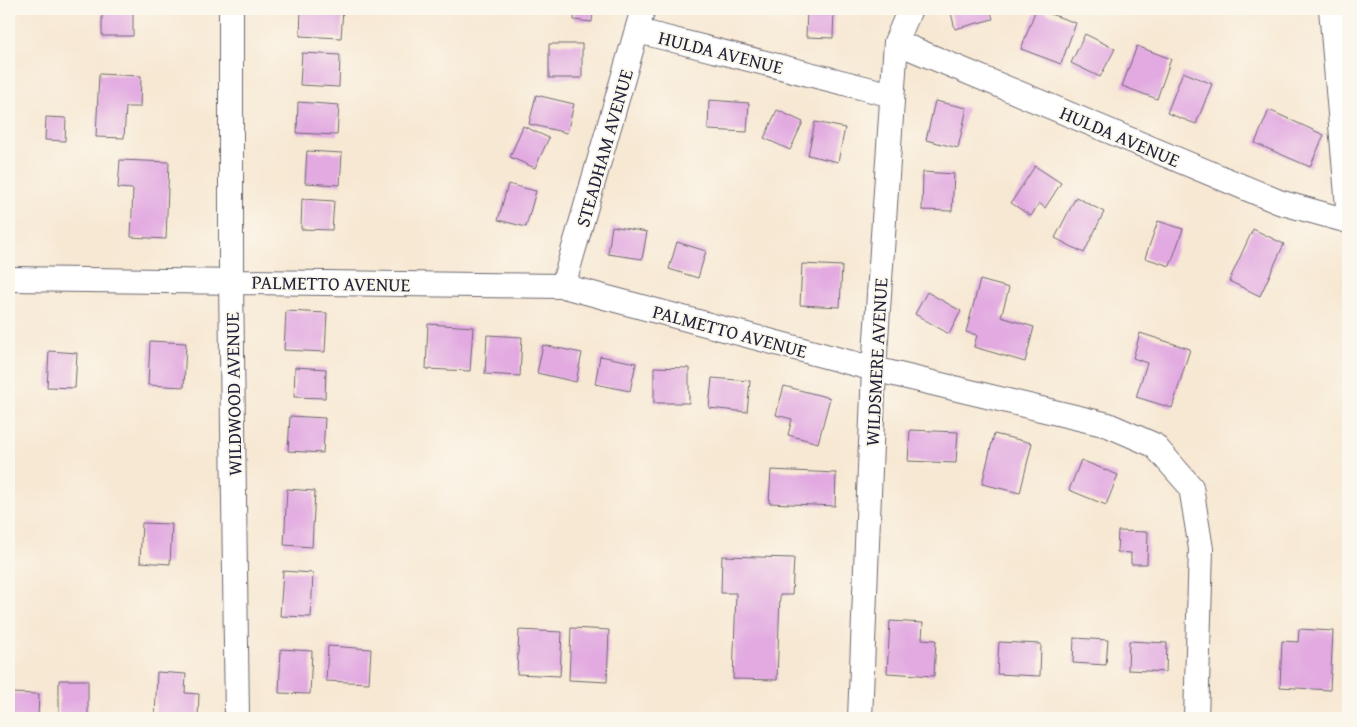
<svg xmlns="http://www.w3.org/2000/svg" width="1357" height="727" font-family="'Gentium Book Plus',serif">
  <rect width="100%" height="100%" fill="#fbf7ec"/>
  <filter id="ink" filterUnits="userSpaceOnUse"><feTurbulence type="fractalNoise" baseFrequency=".02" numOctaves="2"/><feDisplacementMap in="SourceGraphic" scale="10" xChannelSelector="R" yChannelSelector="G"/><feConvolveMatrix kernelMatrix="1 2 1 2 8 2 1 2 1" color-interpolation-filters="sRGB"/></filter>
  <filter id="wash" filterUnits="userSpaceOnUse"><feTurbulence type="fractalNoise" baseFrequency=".0096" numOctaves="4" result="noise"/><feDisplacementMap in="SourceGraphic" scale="20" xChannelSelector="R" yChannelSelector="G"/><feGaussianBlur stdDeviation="1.12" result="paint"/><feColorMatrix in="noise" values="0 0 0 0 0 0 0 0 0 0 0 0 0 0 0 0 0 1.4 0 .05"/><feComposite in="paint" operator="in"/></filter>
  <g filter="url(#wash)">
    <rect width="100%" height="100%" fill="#f7e8d3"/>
    <g id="blocks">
      <path fill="#e2aae1" d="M102 9H133V36H102Z
        M301 9H343L341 38 300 36Z
        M575 9H593L592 22 574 20Z
        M807 9H834L833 38 806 37Z
        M950 9H990L993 19 955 29Z
        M1036 9 1076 23 1061 64 1021 49Z
        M1085 34 1115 49 1100 77 1071 63Z
        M549 44H582V78H549Z
        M1137 46 1171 59 1157 99 1122 86Z
        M302 53 340 55 339 87 300 85Z
        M1183 72 1212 84 1196 124 1167 113Z
        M99 74 141 76 140 107H126L124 138 96 137Z
        M536 95 574 104 567 133 529 124Z
        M709 100 749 103 747 132 708 130Z
        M935 101 967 108 958 148 926 140Z
        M298 102 339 105 337 135 297 133Z
        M777 110 803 122 790 150 764 138Z
        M1269 110 1324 135 1310 167 1255 143Z
        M46 117 66 118 65 141 45 140Z
        M815 122 845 128 838 162 808 155Z
        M523 126 549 138 535 168 510 157Z
        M307 151 342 153 340 185 305 183Z
        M120 160 169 162 166 239 131 237 133 189 118 188Z
        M1035 166 1061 183 1045 208 1039 203 1031 216 1011 203Z
        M9 170H13L12 192H9Z
        M923 172 954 174 952 211 922 210Z
        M508 184 536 191 526 227 498 220Z
        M1076 197 1104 212 1084 253 1055 238Z
        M302 199 334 201 332 230 301 229Z
        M1158 221 1183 229 1170 266 1145 258Z
        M612 226 647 232 642 259 608 254Z
        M1253 229 1284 244 1260 296 1229 281Z
        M677 242 706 251 698 278 669 269Z
        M802 264 842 266 840 307 800 305Z
        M980 280 1009 288 1001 317 1034 327 1025 362 974 347 977 335 966 332Z
        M927 292 961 311 949 334 915 314Z
        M286 311 327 313 325 352 284 350Z
        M428 324 473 327 470 371 426 369Z
        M1140 333 1190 349 1172 408 1136 397 1147 363 1133 358Z
        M487 335 522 337 520 376 485 374Z
        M150 341 186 343 184 387 148 385Z
        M543 345 582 353 576 382 537 373Z
        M49 351 77 353 75 388 47 387Z
        M600 356 636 363 630 391 595 384Z
        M295 367 326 369 325 398 294 397Z
        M654 367 689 368V403H654Z
        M712 378 750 381 747 412 709 408Z
        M784 386 830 398 818 443 788 435 792 419 776 415Z
        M290 416 325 418 323 453 288 451Z
        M910 430 958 432 956 463 908 461Z
        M994 434 1032 443 1020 493 982 484Z
        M1081 460 1118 475 1106 505 1069 490Z
        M771 470 836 473 835 506 769 503Z
        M287 489 315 491 312 547 284 545Z
        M142 523 172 524 170 564 140 562Z
        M1118 531 1148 532 1147 564H1131V553L1117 552Z
        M722 556 794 558 792 595H780L777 680 733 679 736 593H721Z
        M283 571 313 573 311 617 280 616Z
        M890 621 923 623 922 639 936 640 934 676 887 673Z
        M571 628 609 630 607 682 569 680Z
        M1299 629 1333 631 1330 690 1280 687 1282 641 1298 642Z
        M519 630 562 632 560 676 517 674Z
        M1074 638 1108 640 1106 665 1073 663Z
        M1129 641 1167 643 1166 672 1128 670Z
        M999 642 1041 644 1040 676 997 674Z
        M328 646 371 649 369 683 326 681Z
        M281 649 312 651 310 694 279 693Z
        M157 672 186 674 185 693 199 694 198 718H155Z
        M59 680H88V716L59 717Z
        M9 693 39 694 38 718H9Z"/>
    </g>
  </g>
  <g filter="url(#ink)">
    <use href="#blocks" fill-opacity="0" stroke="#6d6770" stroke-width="1"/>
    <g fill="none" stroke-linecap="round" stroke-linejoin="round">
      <defs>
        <path id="minor" d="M231 9V282L237 718
          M1331 9 1348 207
          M638 31 892 95
          M896 42 1279 202 1348 221
          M9 279 563 286 874 369 1108 425 1154 445 1191 487 1201 549 1196 718
          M563 286 643 9
          M860 718 874 369 896 42 910 9"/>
      </defs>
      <use href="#minor" stroke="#6d6770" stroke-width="26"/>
      <use href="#minor" stroke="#fff" stroke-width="24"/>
    </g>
  </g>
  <g text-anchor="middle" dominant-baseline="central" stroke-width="4" stroke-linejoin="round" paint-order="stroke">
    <g font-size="19" fill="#22223b" stroke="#fbf7ec">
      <text transform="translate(721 52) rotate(14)">HULDA AVENUE</text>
      <text transform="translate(1120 136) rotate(23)">HULDA AVENUE</text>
      <text transform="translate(604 148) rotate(-74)">STEADHAM AVENUE</text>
      <text transform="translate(331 283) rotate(1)">PALMETTO AVENUE</text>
      <text transform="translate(730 331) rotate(15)">PALMETTO AVENUE</text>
      <text transform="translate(876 362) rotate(-87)">WILDSMERE AVENUE</text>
      <text transform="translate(233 394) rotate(-91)">WILDWOOD AVENUE</text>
    </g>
  </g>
  <rect width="1357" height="727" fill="none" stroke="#fbf7ec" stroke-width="30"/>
</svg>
